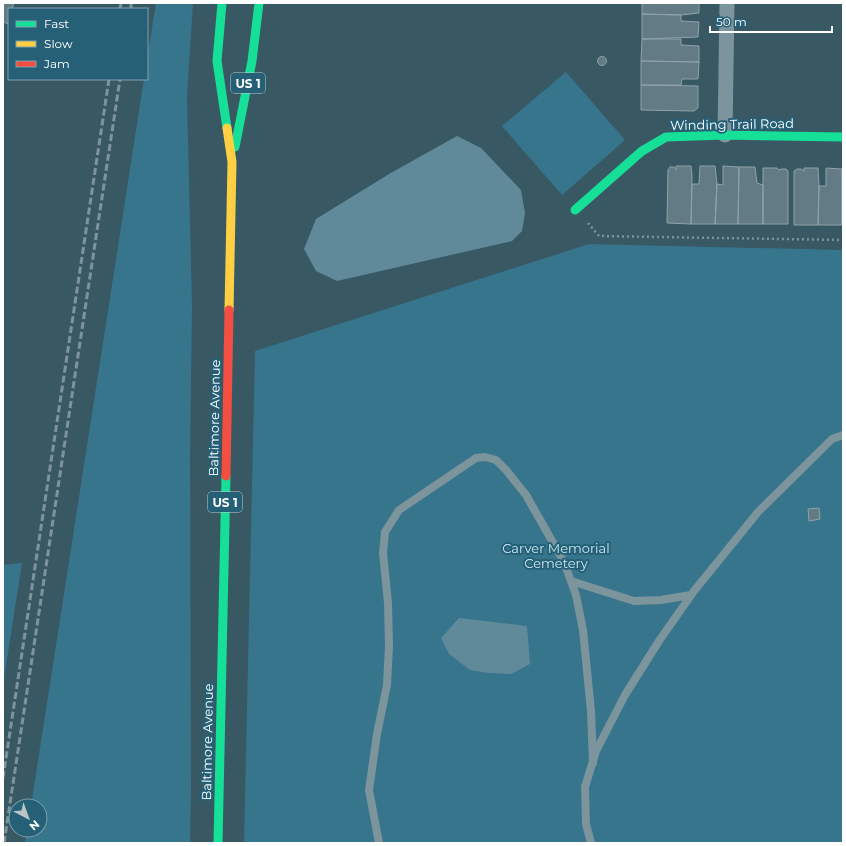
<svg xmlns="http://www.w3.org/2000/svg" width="846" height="846" font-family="Montserrat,sans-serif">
  <rect width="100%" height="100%" fill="#385864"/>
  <path fill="#36758c" d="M156 3H193L187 97 192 306 190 455 191 787 190 843H25L27 830H40V806H31L144 79H147V59Z
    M566 72 625 140 562 195 502 126Z
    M589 244 843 250V843H244L255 351Z
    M22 563 3 685V565Z"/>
  <path fill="#608a9a" d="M457 136 481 148 521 190 525 213 522 231 512 241 337 281 316 271 304 249 316 219 389 174Z
    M459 618 527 626 530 664 511 674 489 673 470 670 449 654 441 638Z"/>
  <path fill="#637b84" stroke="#8fa3ab" d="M3 3H14L12 9H9V24L3 22Z
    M642 3H699V13L681 15 642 14Z
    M642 14 681 15V21L699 22 698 37 642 39Z
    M642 39H681V45L699 46V62L641 61Z
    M597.5 61a4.5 4.5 0 1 1 9 0a4.5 4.5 0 1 1-9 0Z
    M641 61 699 62 698 79H682L681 85H641Z
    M641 85 698 86V108L694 111 641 110Z
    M676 166H691L692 176 691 224 667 223 668 170 670 167H674L676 170Z
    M700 166H715L717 184 715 224H691L692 184H699Z
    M723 166 739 167 738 224H715L717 184 723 185Z
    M739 167H755L757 183 763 185V224H738Z
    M763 168H777L779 170 781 169H786L788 171V224H763Z
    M804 168H818L819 186 818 225H794V171L797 169H801L804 171Z
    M826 168 842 169V225H818L819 186H826Z
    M842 169H843V225H842Z
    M819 508 820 519 809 521 808 509Z"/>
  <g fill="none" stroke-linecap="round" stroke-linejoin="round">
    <path stroke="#7c949b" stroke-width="2.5" stroke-dasharray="2 3" stroke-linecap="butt" d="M588 223 599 236 843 240"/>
    <path stroke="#7c949b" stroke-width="8" d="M571 581 634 601 661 600 691 595
      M379 843 369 790 377 734 387 685 389 645 388 603 383 553 385 532 399 510 476 458 485 457 496 460 506 470 526 495 564 562 576 595 583 630 591 711 593 763
      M591 843 586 824 585 787 596 751 625 695 659 641 694 591 758 512 832 439 843 435"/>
    <path stroke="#7c949b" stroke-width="15" d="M725 135 727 3"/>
    <path stroke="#16e098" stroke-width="9" d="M222 3 217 61 227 128
      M235 147 252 61 259 3
      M575 210 642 151 666 137 725 135 843 137
      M218 843 226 476"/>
    <path stroke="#ffcf43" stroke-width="9" d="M227 128 232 162 229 310"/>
    <path stroke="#f24e42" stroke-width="9" d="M226 476 229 310"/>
    <path stroke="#7e949b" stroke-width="3" stroke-dasharray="7 3" stroke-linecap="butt" d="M120 9 121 3
      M131 9V3
      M3 778 109 79
      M4 843 120 79"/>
  </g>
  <g text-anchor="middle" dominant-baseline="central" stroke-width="4" stroke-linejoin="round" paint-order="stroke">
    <g fill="#256077" stroke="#becfd6" stroke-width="1">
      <rect x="231" y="73" width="34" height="20" rx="3"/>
      <rect x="208" y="492" width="34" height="20" rx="3"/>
    </g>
    <g font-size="12" font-weight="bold" fill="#fff">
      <text x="248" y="83">US 1</text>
      <text x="225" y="502">US 1</text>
    </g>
    <g font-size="13" fill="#fff" stroke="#256077">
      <text transform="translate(732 124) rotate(-1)">Winding Trail Road</text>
      <text transform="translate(214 418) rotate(-89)">Baltimore Avenue</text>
      <text transform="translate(207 742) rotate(-89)">Baltimore Avenue</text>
    </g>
    <g font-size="13" fill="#c9e8f2" stroke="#256077">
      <text x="556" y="548">Carver Memorial<tspan x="556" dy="15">Cemetery</tspan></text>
    </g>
  </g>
  <rect width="846" height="846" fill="none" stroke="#ffffff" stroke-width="8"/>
  <rect x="8" y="8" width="140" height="72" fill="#256077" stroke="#7ca0ad"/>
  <rect x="16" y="21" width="20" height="6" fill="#16e098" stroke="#7ca0ad"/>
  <text x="44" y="28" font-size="12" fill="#ffffff">Fast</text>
  <rect x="16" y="41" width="20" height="6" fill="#ffcf43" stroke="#7ca0ad"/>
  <text x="44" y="48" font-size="12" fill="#ffffff">Slow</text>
  <rect x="16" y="61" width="20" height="6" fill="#f24e42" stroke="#7ca0ad"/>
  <text x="44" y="68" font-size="12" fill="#ffffff">Jam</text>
  <g transform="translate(28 818) rotate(139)"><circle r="19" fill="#256077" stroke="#7ca0ad"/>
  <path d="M0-3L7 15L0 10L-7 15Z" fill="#b9c5c9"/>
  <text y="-6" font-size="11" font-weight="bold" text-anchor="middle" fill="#ffffff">N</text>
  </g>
  <path d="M710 26v6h122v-6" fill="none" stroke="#ffffff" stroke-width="2"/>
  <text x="716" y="26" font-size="12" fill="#ffffff" stroke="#256077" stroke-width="3" paint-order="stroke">50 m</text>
</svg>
